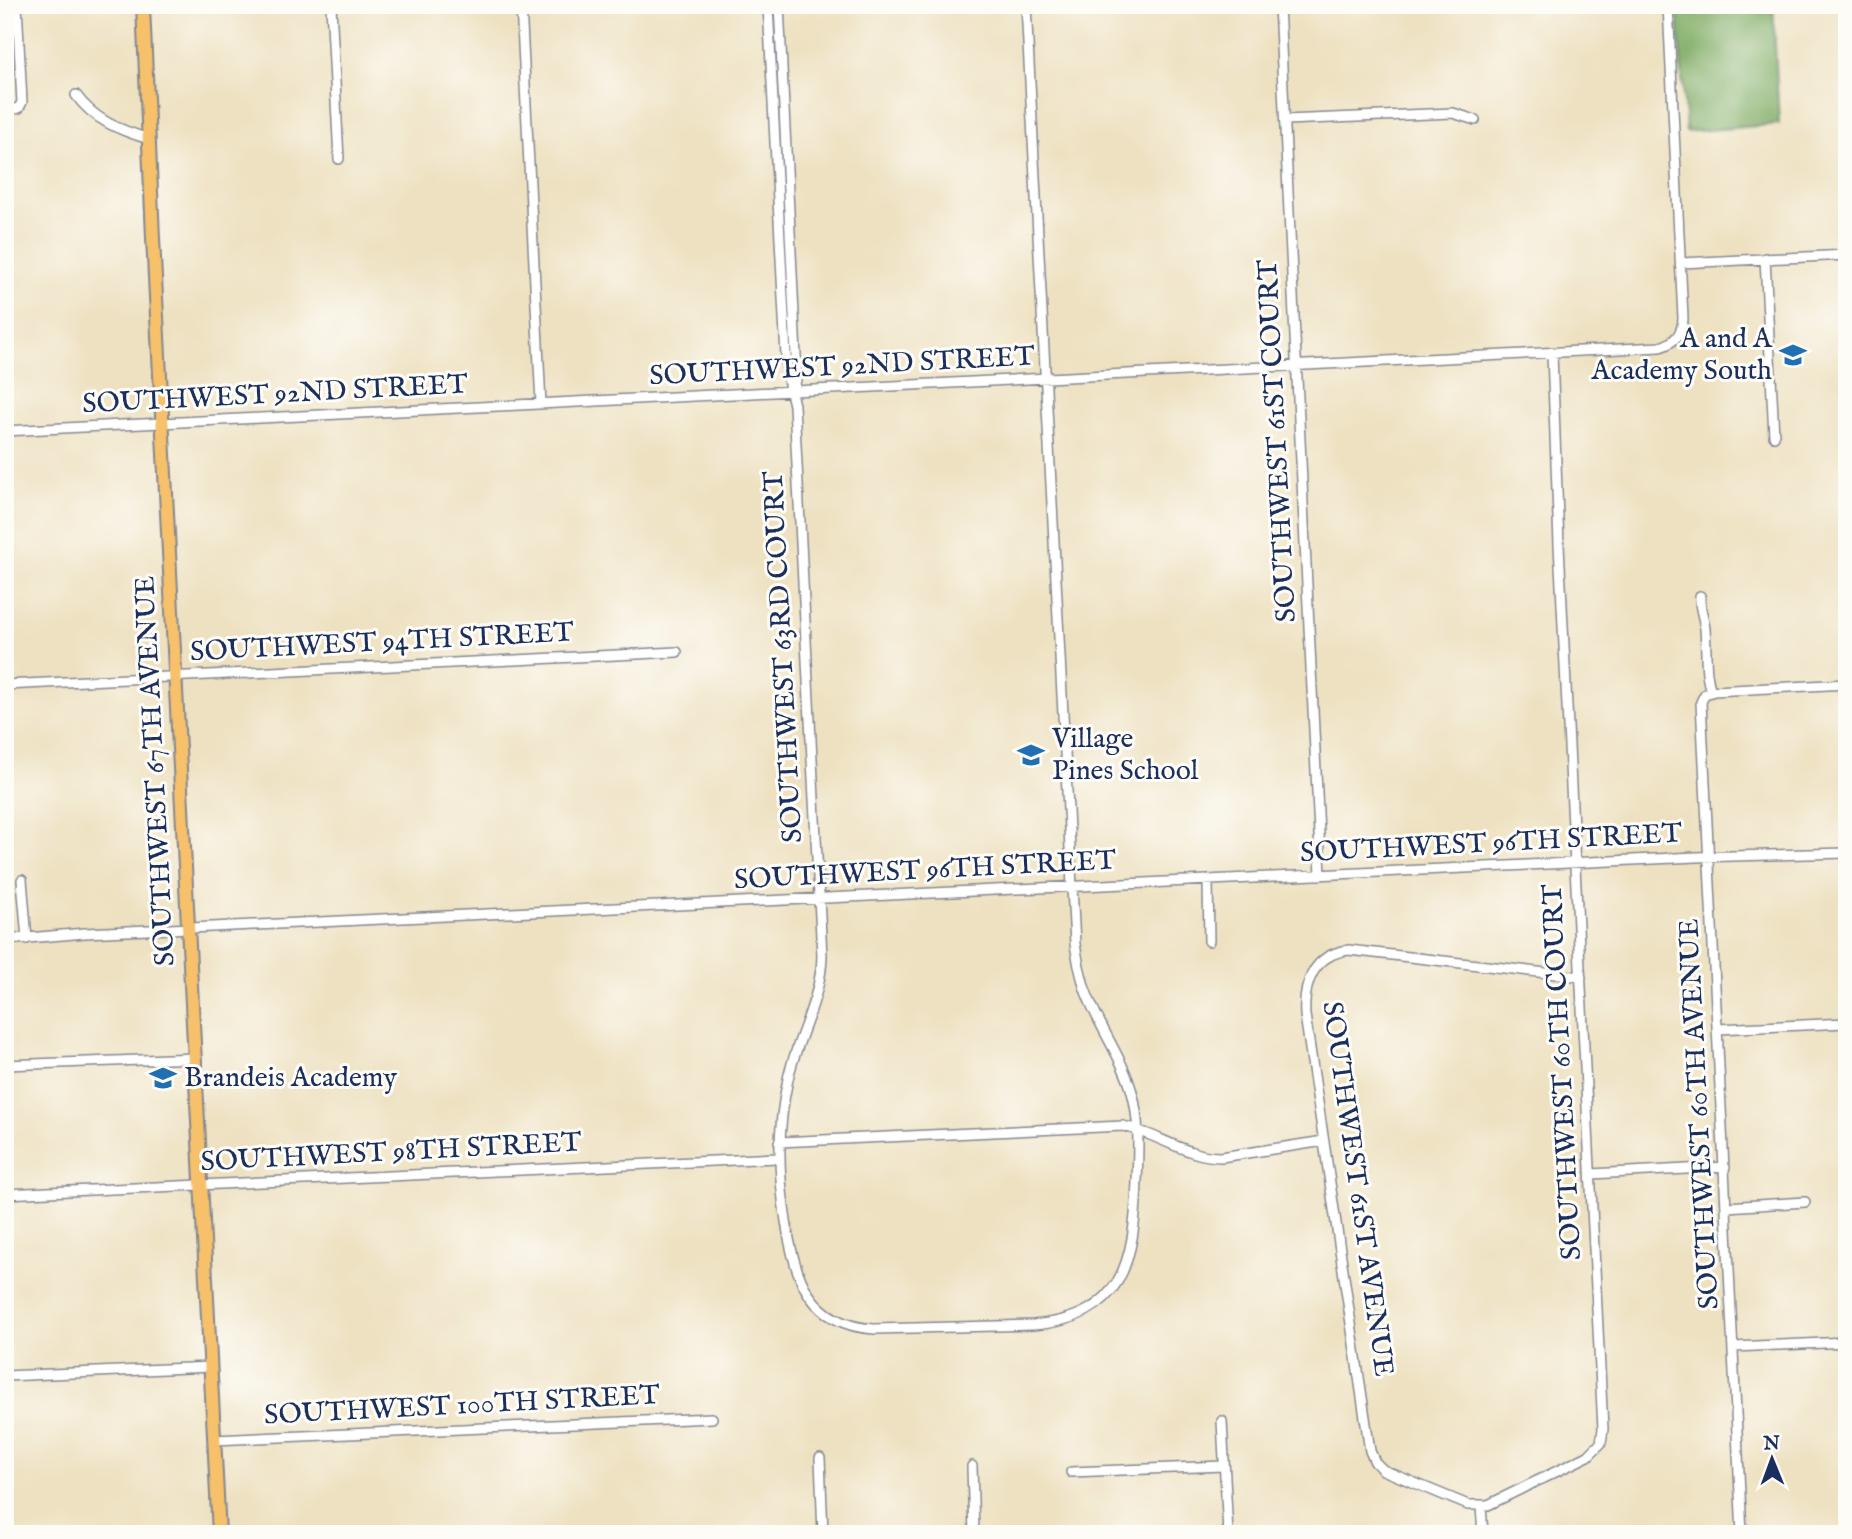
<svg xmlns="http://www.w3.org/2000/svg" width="1852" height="1539" font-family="'IM FELL English',serif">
  <rect width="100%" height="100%" fill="#fdfcf7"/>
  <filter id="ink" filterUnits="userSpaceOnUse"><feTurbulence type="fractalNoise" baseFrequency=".0143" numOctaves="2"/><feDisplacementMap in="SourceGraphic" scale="14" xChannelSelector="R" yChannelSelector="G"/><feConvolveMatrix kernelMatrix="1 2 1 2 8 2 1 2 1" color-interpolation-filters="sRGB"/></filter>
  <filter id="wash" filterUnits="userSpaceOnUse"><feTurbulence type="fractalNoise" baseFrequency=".00686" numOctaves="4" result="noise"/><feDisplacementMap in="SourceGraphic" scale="28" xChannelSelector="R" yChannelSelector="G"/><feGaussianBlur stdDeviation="1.57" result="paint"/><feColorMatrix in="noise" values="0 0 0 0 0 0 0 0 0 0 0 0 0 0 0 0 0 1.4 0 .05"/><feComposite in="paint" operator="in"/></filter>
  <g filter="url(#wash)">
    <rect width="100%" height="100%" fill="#eee1c1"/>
    <path fill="#7daa62" stroke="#4c6c60" stroke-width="2" d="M1677 5H1773L1779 124 1686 132Z"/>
  </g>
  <g filter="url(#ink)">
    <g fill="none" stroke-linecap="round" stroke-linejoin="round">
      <defs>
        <path id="minor" d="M331 5 339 159
          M521 5 541 404
          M768 5 787 376 794 405 822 956C821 1000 797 1037 788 1079 777 1130 778 1171 786 1221 794 1276 809 1325 874 1329L1033 1325C1125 1317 1134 1260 1137 1182 1138 1153 1140 1120 1132 1092 1121 1054 1096 1023 1084 986 1080 972 1077 958 1075 944L1026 5
          M779 5 797 376 793 391
          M1279 5 1321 875
          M1843 75 1847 155
          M76 95C94 120 119 130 149 139
          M5 111 19 108 22 102 17 5
          M1285 120 1453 113 1475 120
          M1765 258 1774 436
          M1681 263 1847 255
          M1552 353 1559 545 1603 1429 1601 1443 1588 1456 1488 1505H1468L1383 1470 1375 1462 1370 1451 1305 1015C1303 983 1314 954 1349 950L1581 977
          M5 431 1660 347C1674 343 1683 333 1683 318L1668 5
          M1700 596C1699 608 1704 617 1705 629 1707 649 1704 672 1711 691
          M5 685 677 652
          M22 880 27 939
          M1208 881 1209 941
          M5 940 85 933 1696 857 1847 853
          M1717 1029 1847 1023
          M5 1065 196 1058
          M779 1142 1123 1126C1156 1133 1187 1157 1221 1157L1324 1141
          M1591 1174 1725 1167
          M5 1194 778 1158
          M1727 1207 1805 1202
          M1734 1347 1847 1342
          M5 1376 211 1367
          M1222 1421 1228 1534
          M214 1440 712 1418
          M820 1458 823 1534
          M972 1466 974 1534
          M1071 1472 1224 1466
          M1481 1506 1483 1534
          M1742 1534 1701 702 1705 694 1714 691 1847 684"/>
        <path id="major" d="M143 5 153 238 219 1534"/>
      </defs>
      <use href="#minor" stroke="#848890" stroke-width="12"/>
      <use href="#major" stroke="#848890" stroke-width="16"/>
      <use href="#minor" stroke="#fff" stroke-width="9"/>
      <use href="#major" stroke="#f7c06b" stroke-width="12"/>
    </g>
  </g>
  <defs>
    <symbol id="school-bare" viewBox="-9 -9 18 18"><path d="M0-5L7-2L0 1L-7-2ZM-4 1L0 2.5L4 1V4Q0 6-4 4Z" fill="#1f6fb2" stroke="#fdfcf7" stroke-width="2.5" paint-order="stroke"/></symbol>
  </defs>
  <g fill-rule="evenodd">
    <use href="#school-bare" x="1774" y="336" width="38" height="38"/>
    <use href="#school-bare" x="1012" y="736" width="38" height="38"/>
    <use href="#school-bare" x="144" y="1059" width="38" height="38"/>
  </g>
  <g text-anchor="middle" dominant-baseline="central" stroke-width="6" stroke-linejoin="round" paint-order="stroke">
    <g font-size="28" fill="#1b2f5e" stroke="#fdfcf7" text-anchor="start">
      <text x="1772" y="339" text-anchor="end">A and A<tspan x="1772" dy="32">Academy South</tspan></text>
      <text x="1052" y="739">Village<tspan x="1052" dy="32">Pines School</tspan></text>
      <text x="184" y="1078">Brandeis Academy</text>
    </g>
    <g font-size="28" fill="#1b2f5e" stroke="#fdfcf7">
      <text transform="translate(842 367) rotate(-3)">SOUTHWEST 92ND STREET</text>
      <text transform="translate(275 395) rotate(-3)">SOUTHWEST 92ND STREET</text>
      <text transform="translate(1278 441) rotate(-93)">SOUTHWEST 61ST COURT</text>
      <text transform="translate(382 643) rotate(-3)">SOUTHWEST 94TH STREET</text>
      <text transform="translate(784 657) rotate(-93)">SOUTHWEST 63RD COURT</text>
      <text transform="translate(156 771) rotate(-93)">SOUTHWEST 67TH AVENUE</text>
      <text transform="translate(1491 844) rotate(-3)">SOUTHWEST 96TH STREET</text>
      <text transform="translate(925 871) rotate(-3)">SOUTHWEST 96TH STREET</text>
      <text transform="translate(1563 1072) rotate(-93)">SOUTHWEST 60TH COURT</text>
      <text transform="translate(1700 1114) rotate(-93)">SOUTHWEST 60TH AVENUE</text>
      <text transform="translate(391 1153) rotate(-3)">SOUTHWEST 98TH STREET</text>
      <text transform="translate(1357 1189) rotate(82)">SOUTHWEST 61ST AVENUE</text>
      <text transform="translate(462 1406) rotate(-3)">SOUTHWEST 100TH STREET</text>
    </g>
  </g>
  <rect width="1852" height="1539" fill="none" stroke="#fdfcf7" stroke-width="28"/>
  <g transform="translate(1772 1459) rotate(359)" stroke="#fdfcf7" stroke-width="5" paint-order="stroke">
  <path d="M0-5L12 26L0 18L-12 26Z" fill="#1b2f5e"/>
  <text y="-10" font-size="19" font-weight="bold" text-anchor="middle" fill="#1b2f5e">N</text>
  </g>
</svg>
